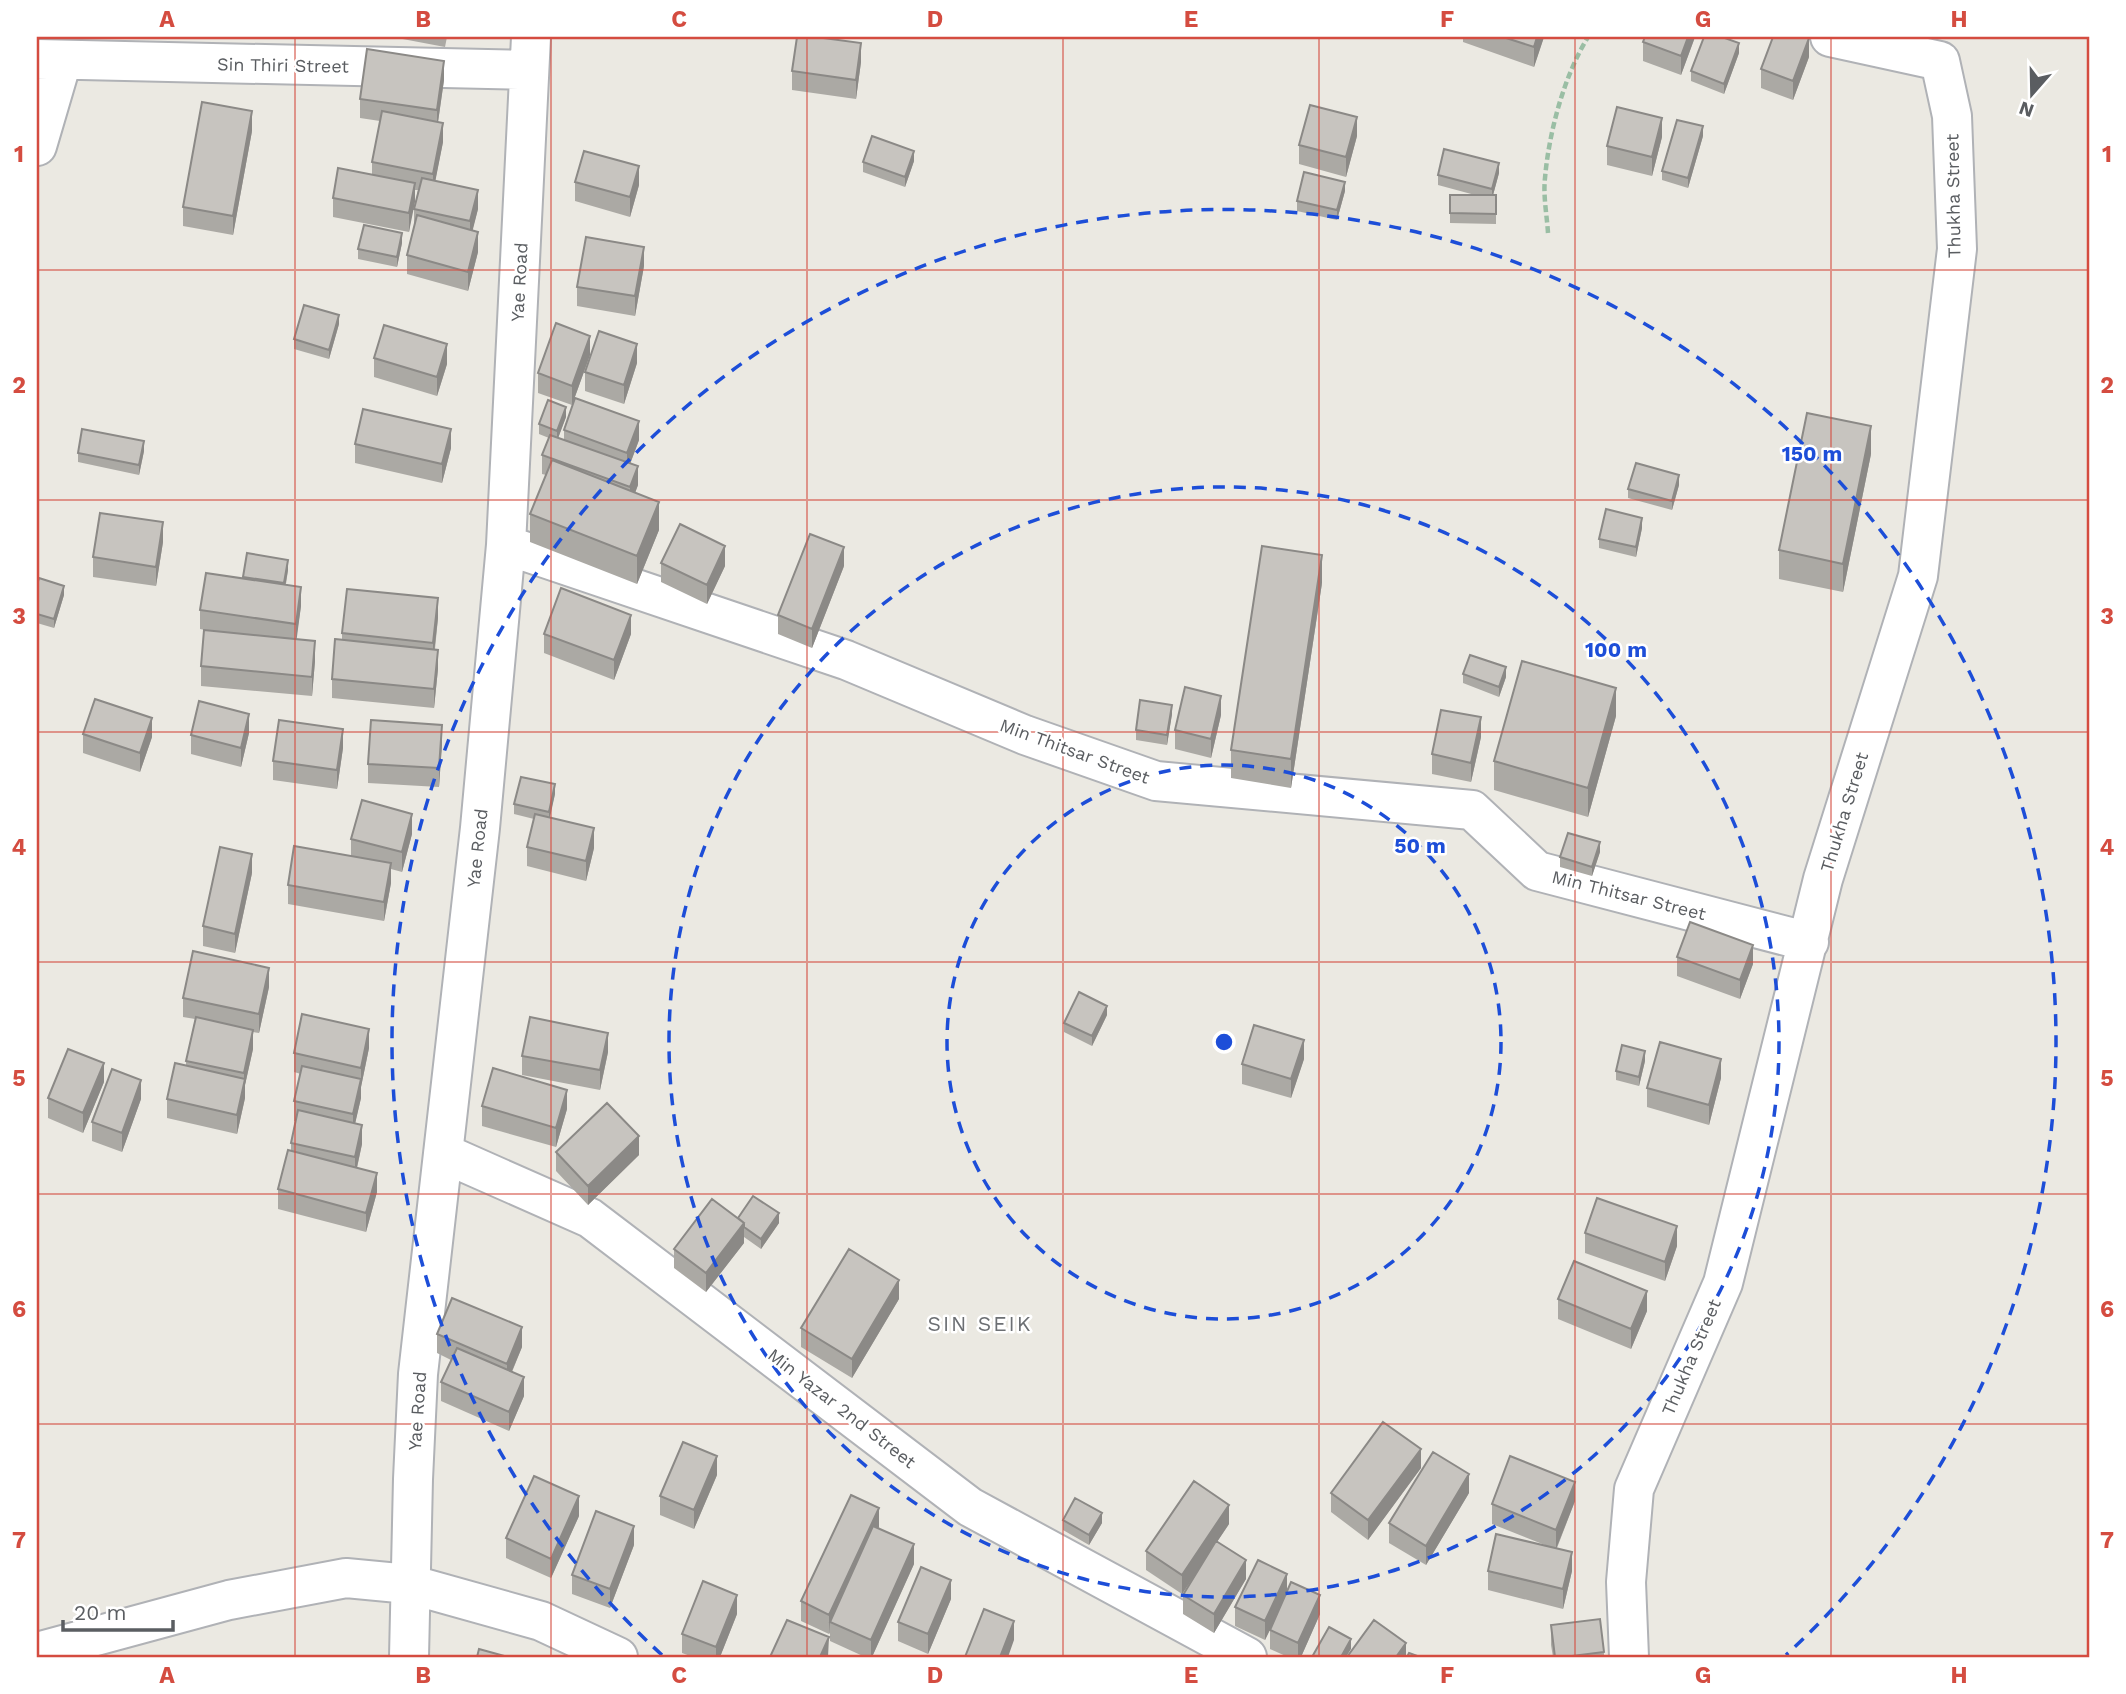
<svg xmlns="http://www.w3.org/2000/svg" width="2126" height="1694" font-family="'Work Sans',sans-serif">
  <rect width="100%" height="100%" fill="#ebe9e2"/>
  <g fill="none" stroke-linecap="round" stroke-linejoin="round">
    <defs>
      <path id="minor" d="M37 59 529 70
        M37 146 62 61
        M506 545 846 660 1025 735 1156 781 1472 810 1537 871 1809 942
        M443 1153 590 1218 970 1507 1247 1657
        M37 1652 229 1600 346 1578 409 1584 541 1621 618 1657
        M409 1657 413 1479 418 1374 480 828 506 545 531 37
        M1629 1657 1626 1582 1634 1489 1723 1283 1823 879 1918 576 1957 249 1952 116 1940 61 1830 37"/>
    </defs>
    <use href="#minor" stroke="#b0b2b6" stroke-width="42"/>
    <path stroke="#9abea4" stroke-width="4.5" stroke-dasharray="7 3.5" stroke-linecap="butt" d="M1548 233C1547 216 1543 196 1545 178 1549 132 1564 76 1588 37"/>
    <use href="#minor" stroke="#fff" stroke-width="38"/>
  </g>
  <path fill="#aba9a4" d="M392 37H447L445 47Z
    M1463 37H1544L1534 67 1463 42Z
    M1645 37H1695L1681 75 1643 61V42Z
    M1739 53 1724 94 1691 81V71Z
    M1809 57 1793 100 1761 88V69Z
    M861 62 856 99 792 90V71Z
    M444 80 438 122 443 142 435 181 478 209 472 231 478 252 468 291 407 274V255L414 228V209L418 190H415L409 232 333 217V198L372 174V162L380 121 360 118V99Z
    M252 131 233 235 183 226V207Z
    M1357 136 1346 177 1299 164V145Z
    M1703 136 1688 188 1662 180V171Z
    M1662 137 1652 176 1607 165V146Z
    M914 161 905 187 863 172V162Z
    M1499 173 1493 195H1496V224L1450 223V195H1475L1438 185V175Z
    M575 182 639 185 630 217 575 201Z
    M1345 191 1337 220 1297 211V201Z
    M402 243 397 267 358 259V249Z
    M644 266 635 316 577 306V287Z
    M339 324 329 359 294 349V339Z
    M590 355 572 405 538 393V373Z
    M374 358 447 364 437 396 374 377Z
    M637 363 624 404 585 391V372Z
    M566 417 558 438 564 440V430L639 440 630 464 638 485 635 493 659 530 637 584 530 542V514L546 475 542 474V455L549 438 539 434V424Z
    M355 444 451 448 442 483 355 463Z
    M144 451 139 475 78 462V453Z
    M1871 454 1843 592 1779 579V550Z
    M1679 485 1672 510 1628 498V489Z
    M1642 528 1636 557 1599 548V539Z
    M163 542 156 586 93 577V557Z
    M247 553 288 570 286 584 301 606 296 639 315 661 312 696 201 686V666L216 632 200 629V610L243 578Z
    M661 563 725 566 707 604 661 582Z
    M844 566 812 648 778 634V615Z
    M1322 583 1291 788 1231 778V750Z
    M37 585 64 595 54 628 37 623Z
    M438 618 435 649 438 669 434 708 332 698V679L342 640V633Z
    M544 634H631L614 680 544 653Z
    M1463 674 1506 677 1499 697 1463 683Z
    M1172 714 1167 745 1136 740V730Z
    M1221 715 1211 758 1175 749V730Z
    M1616 716 1588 817 1494 790V761Z
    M249 733 241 767 191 754V735Z
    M83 734 152 737 140 772 83 753Z
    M1481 737 1471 782 1432 774V754Z
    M442 744 439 787 368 783V764Z
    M343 748 337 789 273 780V761Z
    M555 794 549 818 594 848 586 881 527 866V847L534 819 514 814V804Z
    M412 834 402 872 391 869V883L384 921 288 904V885L351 856V839Z
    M1600 852 1592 876 1560 867V857Z
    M252 873 235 953 203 946V926Z
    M1677 957 1753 964 1740 999 1677 976Z
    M269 987 259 1033 253 1032V1049L245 1085V1098L237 1134 167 1118V1099L186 1066V1061L195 1019 183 1017V998Z
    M1107 1015 1092 1046 1064 1032V1023Z
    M369 1048 361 1087V1098L355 1123 362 1144 357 1168 377 1192 366 1232 278 1209V1189L291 1150V1143L295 1121H294V1101L301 1074 294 1072V1053Z
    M608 1052 600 1090 522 1075V1056Z
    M1304 1059 1291 1098 1242 1084V1064Z
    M1645 1061 1639 1086 1616 1080V1071Z
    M1721 1078 1709 1125 1647 1107V1088Z
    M104 1082 83 1133 48 1118V1098Z
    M141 1099 122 1152 92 1141V1122Z
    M482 1106 567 1109 556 1147 482 1126Z
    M556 1152 639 1155 588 1205 556 1171Z
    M738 1218 779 1223 761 1249 744 1237V1243L706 1292 674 1268V1249Z
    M1585 1233 1677 1246 1665 1281 1585 1253Z
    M899 1299 852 1378 801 1347V1328Z
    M1558 1299 1647 1311 1631 1349 1558 1319Z
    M437 1334 522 1347 512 1372 524 1396 509 1431 441 1401V1382L451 1360 437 1353Z
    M1421 1468 1368 1540 1331 1512V1493Z
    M717 1475 694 1529 660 1515V1496Z
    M1469 1493 1426 1565 1389 1543V1523Z
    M1575 1501 1557 1548 1572 1571 1563 1609 1488 1590V1571L1550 1547 1492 1524V1504Z
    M579 1516 551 1578 506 1558V1538Z
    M1063 1520 1102 1523 1089 1545 1063 1530Z
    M1229 1524 1217 1542 1246 1579 1214 1633 1183 1614V1595L1196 1574 1182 1594 1146 1570V1551Z
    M879 1527 878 1529 914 1564 872 1657H865L830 1641V1633L829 1634 801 1621V1601Z
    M634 1545 610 1608 572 1594V1575Z
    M1287 1592 1320 1614 1301 1657H1288L1270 1649V1630L1272 1626 1265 1640 1235 1626V1607Z
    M951 1599 928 1654 898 1641V1622Z
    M737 1614 720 1657H693L682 1653V1634Z
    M1551 1625 1604 1652V1657H1553L1551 1645Z"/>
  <path fill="#8b8986" d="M1537 37H1544L1534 67V47Z
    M1688 37H1695L1681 75V56Z
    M1809 38V57L1793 100V81Z
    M861 43V62L856 99V80Z
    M1739 43V53L1724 94V84Z
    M444 61V80L437 129V110Z
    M252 111V131L233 235V216Z
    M1357 117V136L1346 177V157Z
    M1662 118V137L1652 176V157Z
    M443 123V142L433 193V174Z
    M1703 126V136L1688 188V178Z
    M914 151V161L905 187V177Z
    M1499 163V173L1492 199V189Z
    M639 166V185L630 217V197Z
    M1345 182V191L1337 220V210Z
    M415 183V202L409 232V213Z
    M478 190V209L470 241V221Z
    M478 232V252L468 291V272Z
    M402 233V243L397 267V257Z
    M644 247V266L635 316V296Z
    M339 315V324L329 359V350Z
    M590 336V355L572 405V386Z
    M447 344V364L437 396V377Z
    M637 344V363L624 404V385Z
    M566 407V417L557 441V431Z
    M639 421V440L627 472V453Z
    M1871 426V454L1843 592V564Z
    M451 429V448L442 483V464Z
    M144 441V451L139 475V465Z
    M638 466V485L630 506V487Z
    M1679 475V485L1672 510V501Z
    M659 502V530L637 584V556Z
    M1642 518V528L1636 557V547Z
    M163 522V542L156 586V567Z
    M725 546V566L707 604V585Z
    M844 547V566L812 648V629Z
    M1322 555V583L1291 788V759Z
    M288 560V570L284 593V583Z
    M64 586V595L54 628V619Z
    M301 587V606L296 644V624Z
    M438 598V618L433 662V643Z
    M631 615V634L614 680V660Z
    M315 641V661L312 696V677Z
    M438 650V669L434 708V689Z
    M1506 667V677L1499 697V687Z
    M1616 688V716L1588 817V788Z
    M1221 696V715L1211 758V739Z
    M1172 705V714L1167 745V735Z
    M249 714V733L241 767V748Z
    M1481 717V737L1471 782V763Z
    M152 718V737L140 772V753Z
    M442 725V744L439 787V768Z
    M343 729V748L337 789V770Z
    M555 784V794L549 822V812Z
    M412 814V834L402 872V852Z
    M594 828V848L586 881V861Z
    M1600 842V852L1592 876V867Z
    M252 854V873L235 953V934Z
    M391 863V883L384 921V902Z
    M1753 945V964L1740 999V980Z
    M269 968V987L259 1033V1014Z
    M1107 1006V1015L1092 1046V1036Z
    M369 1029V1048L361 1087V1068Z
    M253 1030V1049L245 1085V1098L237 1134V1115L244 1087V1073Z
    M608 1033V1052L600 1090V1070Z
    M1304 1040V1059L1291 1098V1079Z
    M1645 1051V1061L1639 1086V1077Z
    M1721 1059V1078L1709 1125V1105Z
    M104 1063V1082L83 1133V1113Z
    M361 1079V1098L353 1133V1114Z
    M141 1080V1099L122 1152V1133Z
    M567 1090V1109L556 1147V1128Z
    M362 1125V1144L355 1176V1157Z
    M639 1136V1155L588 1205V1186Z
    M377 1173V1192L366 1232V1213Z
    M779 1213V1223L761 1249V1239Z
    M744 1223V1243L706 1292V1273Z
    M1677 1226V1246L1665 1281V1262Z
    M899 1280V1299L852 1378V1359Z
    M1647 1291V1311L1631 1349V1329Z
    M522 1327V1347L507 1383V1364Z
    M524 1377V1396L509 1431V1412Z
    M1421 1449V1468L1368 1540V1520Z
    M717 1456V1475L694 1529V1510Z
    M1469 1474V1493L1426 1565V1546Z
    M1575 1482V1501L1556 1549V1530Z
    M579 1496V1516L551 1578V1559Z
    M1229 1505V1524L1182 1594V1575Z
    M879 1508V1527L834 1624 830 1622 829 1634V1615Z
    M1102 1513V1523L1089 1545V1535Z
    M634 1526V1545L610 1608V1589Z
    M914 1544V1564L872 1657H871V1640Z
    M1572 1552V1571L1563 1609V1589Z
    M1246 1560V1579L1214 1633V1614Z
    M1287 1574V1594L1265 1640V1621Z
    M951 1580V1599L928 1654V1634Z
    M737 1595V1614L720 1657H716V1647Z
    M1320 1595V1614L1301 1657H1298V1643Z
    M1014 1621V1640L1008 1657H1000Z
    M829 1637 828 1657H820Z
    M1351 1639V1649L1346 1657H1341Z
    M1406 1643V1657H1396Z"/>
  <path fill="#c7c4bf" stroke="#8b8986" stroke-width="2" d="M797 37H816L861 43 856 80 792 71Z
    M1503 37H1537L1534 47Z
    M1645 37H1688L1681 56 1643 42Z
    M1704 37H1722L1739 43 1724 84 1691 71Z
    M1773 37 1809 38 1793 81 1761 69Z
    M367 49 444 61 437 110 360 99Z
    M202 102 252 111 233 216 183 207Z
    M1310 105 1357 117 1346 157 1299 145Z
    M1617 107 1662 118 1652 157 1607 146Z
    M382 111 443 123 433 174 372 162Z
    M1677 120 1703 126 1688 178 1662 171Z
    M872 136 914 151 905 177 863 162Z
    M1444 149 1499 163 1492 189 1438 175Z
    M584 151 639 166 630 197 575 182Z
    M338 168 415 183 409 213 333 198Z
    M1304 172 1345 182 1337 210 1297 201Z
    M422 178 478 190 470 221 414 209Z
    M1450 195H1496V214L1450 213Z
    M417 215 478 232 468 272 407 255Z
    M364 225 402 233 397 257 358 249Z
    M586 237 644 247 635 296 577 287Z
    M304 305 339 315 329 350 294 339Z
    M556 323 590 336 572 386 538 373Z
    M384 325 447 344 437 377 374 358Z
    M599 331 637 344 624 385 585 372Z
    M575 398 639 421 627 453 564 430Z
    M548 400 566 407 557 431 539 424Z
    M363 409 451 429 442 464 355 444Z
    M1807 413 1871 426 1843 564 1779 550Z
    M82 429 144 441 139 465 78 453Z
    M550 435 638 466 630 487 542 455Z
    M552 460 659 502 637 556 530 514Z
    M1636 463 1679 475 1672 501 1628 489Z
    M1606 509 1642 518 1636 547 1599 539Z
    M100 513 163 522 156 567 93 557Z
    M680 524 725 546 707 585 661 563Z
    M810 534 844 547 812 629 778 615Z
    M1262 546 1322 555 1291 759 1231 750Z
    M247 553 288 560 284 583 243 577Z
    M206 573 301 587 296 624 200 610Z
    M39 578 64 586 54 619 37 614V585Z
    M561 588 631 615 614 660 544 634Z
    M347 589 438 598 433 643 342 633Z
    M204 630 315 641 312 677 201 666Z
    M335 639 438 650 434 689 332 679Z
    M1470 655 1506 667 1499 687 1463 674Z
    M1522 661 1616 688 1588 788 1494 761Z
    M1185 687 1221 696 1211 739 1175 730Z
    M95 699 152 718 140 753 83 734Z
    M1140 700 1172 705 1167 735 1136 730Z
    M199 701 249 714 241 748 191 735Z
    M1441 710 1481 717 1471 763 1432 754Z
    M279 720 343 729 337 770 273 761Z
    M371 720 442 725 439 768 368 764Z
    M521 777 555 784 549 812 514 804Z
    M362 800 412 814 402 852 351 839Z
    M535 814 594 828 586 861 527 847Z
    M1568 833 1600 842 1592 867 1560 857Z
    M294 846 391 863 384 902 288 885Z
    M220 847 252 854 235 934 203 926Z
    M1690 922 1753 945 1740 980 1677 957Z
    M193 951 269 968 259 1014 183 998Z
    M1079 992 1107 1006 1092 1036 1064 1023Z
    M302 1014 369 1029 361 1068 294 1053Z
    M196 1017 253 1030 244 1073 186 1061Z
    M530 1017 608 1033 600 1070 522 1056Z
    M1254 1025 1304 1040 1291 1079 1242 1064Z
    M1660 1042 1721 1059 1709 1105 1647 1088Z
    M1622 1045 1645 1051 1639 1077 1616 1071Z
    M68 1049 104 1063 83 1113 48 1098Z
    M175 1063 245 1079 237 1115 167 1099Z
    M302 1066 361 1079 353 1114 294 1101Z
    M493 1068 567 1090 556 1128 482 1106Z
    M112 1069 141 1080 122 1133 92 1122Z
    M607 1103 639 1136 588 1186 556 1152Z
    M298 1110 362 1125 355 1157 291 1143Z
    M288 1150 377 1173 366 1213 278 1189Z
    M753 1196 779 1213 761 1239 744 1227V1223L738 1218Z
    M1597 1198 1677 1226 1665 1262 1585 1233Z
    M712 1199 744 1223 706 1273 674 1249Z
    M849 1249 899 1280 852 1359 801 1328Z
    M1574 1261 1647 1291 1631 1329 1558 1299Z
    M452 1298 522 1327 507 1364 437 1334Z
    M457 1348 524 1377 509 1412 441 1382Z
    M1383 1422 1421 1449 1368 1520 1331 1493Z
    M683 1442 717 1456 694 1510 660 1496Z
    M1433 1452 1469 1474 1426 1546 1389 1523Z
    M1510 1456 1575 1482 1556 1530 1492 1504Z
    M534 1476 579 1496 551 1559 506 1538Z
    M1194 1481 1229 1505 1182 1575 1146 1551Z
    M851 1495 879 1508 829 1615 801 1601Z
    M1075 1498 1102 1513 1089 1535 1063 1520Z
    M596 1511 634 1526 610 1589 572 1575Z
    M873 1526 914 1544 871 1640 830 1622Z
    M1496 1534 1572 1552 1563 1589 1488 1571Z
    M1216 1541 1246 1560 1214 1614 1183 1595Z
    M1258 1560 1287 1574 1265 1621 1235 1607Z
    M921 1567 951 1580 928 1634 898 1622Z
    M703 1581 737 1595 716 1647 682 1634Z
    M1291 1582 1320 1595 1298 1643 1270 1630Z
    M984 1609 1014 1621 1000 1657H965Z
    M1600 1619 1604 1652 1564 1657H1555L1551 1625Z
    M787 1620 829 1637 820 1657H770Z
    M1374 1620 1406 1643 1396 1657H1347Z
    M1329 1627 1351 1639 1341 1657H1312Z
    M479 1649 508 1657H477Z
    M1409 1653 1420 1657H1407Z"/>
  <path fill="none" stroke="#d44c40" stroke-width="2" stroke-opacity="0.55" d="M295 37V1657M551 37V1657M807 37V1657M1063 37V1657M1319 37V1657M1575 37V1657M1831 37V1657M37 270H2089M37 500H2089M37 732H2089M37 962H2089M37 1194H2089M37 1424H2089"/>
  <g fill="none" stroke="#1d4ed8" stroke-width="3.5" stroke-dasharray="12 9">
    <circle cx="1224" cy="1042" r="277"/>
    <circle cx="1224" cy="1042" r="555"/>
    <path d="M662 1655A832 832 0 1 1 1786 1655"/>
  </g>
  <g text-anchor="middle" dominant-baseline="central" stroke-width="5" stroke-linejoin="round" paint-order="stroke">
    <g font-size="18" fill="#5a5d61" stroke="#fff">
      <text transform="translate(283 65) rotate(1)">Sin Thiri Street</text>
      <text transform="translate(1953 196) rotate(-91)">Thukha Street</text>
      <text transform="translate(519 282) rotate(-87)">Yae Road</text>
      <text transform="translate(1075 751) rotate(20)">Min Thitsar Street</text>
      <text transform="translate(1844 812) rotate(-73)">Thukha Street</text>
      <text transform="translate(477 848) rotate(-84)">Yae Road</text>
      <text transform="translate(1629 895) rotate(14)">Min Thitsar Street</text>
      <text transform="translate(1691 1357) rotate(-67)">Thukha Street</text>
      <text transform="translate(842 1408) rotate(38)">Min Yazar 2nd Street</text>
      <text transform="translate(417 1411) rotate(-86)">Yae Road</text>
    </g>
    <g font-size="21" letter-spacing="2" fill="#6c6f73" stroke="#fff">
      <text x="980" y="1323">SIN SEIK</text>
    </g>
  </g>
  <circle cx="1224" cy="1042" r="10" fill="#1d4ed8" stroke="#fff" stroke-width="3.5"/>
  <g font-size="21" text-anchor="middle" font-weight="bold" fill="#1d4ed8" stroke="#fff" stroke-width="5" stroke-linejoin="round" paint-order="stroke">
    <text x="1812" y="461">150 m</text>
    <text x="1616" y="657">100 m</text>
    <text x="1420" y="853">50 m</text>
  </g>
  <rect width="2126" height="1694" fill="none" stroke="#ffffff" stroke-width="77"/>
  <g transform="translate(2032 94) rotate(200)" stroke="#ffffff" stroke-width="5" paint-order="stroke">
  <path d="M0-5L12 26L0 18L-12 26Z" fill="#5a5d61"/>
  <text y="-10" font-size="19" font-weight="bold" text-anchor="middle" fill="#5a5d61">N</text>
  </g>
  <path d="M63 1620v10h110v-10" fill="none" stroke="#5a5d61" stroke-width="3.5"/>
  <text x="74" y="1620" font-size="21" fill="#5a5d61" stroke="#ffffff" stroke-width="5" paint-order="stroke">20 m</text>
  <rect x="38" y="38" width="2050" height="1618" fill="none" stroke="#d44c40" stroke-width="2.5"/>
  <g font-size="23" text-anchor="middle" font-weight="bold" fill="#d44c40">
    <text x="167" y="27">A</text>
    <text x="423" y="27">B</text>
    <text x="679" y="27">C</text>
    <text x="935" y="27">D</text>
    <text x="1191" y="27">E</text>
    <text x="1447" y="27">F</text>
    <text x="1703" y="27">G</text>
    <text x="1959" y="27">H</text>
    <text x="19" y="162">1</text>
    <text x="2107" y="162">1</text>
    <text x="19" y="393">2</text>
    <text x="2107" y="393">2</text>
    <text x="19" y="624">3</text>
    <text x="2107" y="624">3</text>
    <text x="19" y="855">4</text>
    <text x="2107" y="855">4</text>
    <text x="19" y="1086">5</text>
    <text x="2107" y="1086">5</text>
    <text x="19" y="1317">6</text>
    <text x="2107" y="1317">6</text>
    <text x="19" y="1548">7</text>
    <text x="2107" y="1548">7</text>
    <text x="167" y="1683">A</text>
    <text x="423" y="1683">B</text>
    <text x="679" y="1683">C</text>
    <text x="935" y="1683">D</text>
    <text x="1191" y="1683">E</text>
    <text x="1447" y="1683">F</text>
    <text x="1703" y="1683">G</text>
    <text x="1959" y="1683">H</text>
  </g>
</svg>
